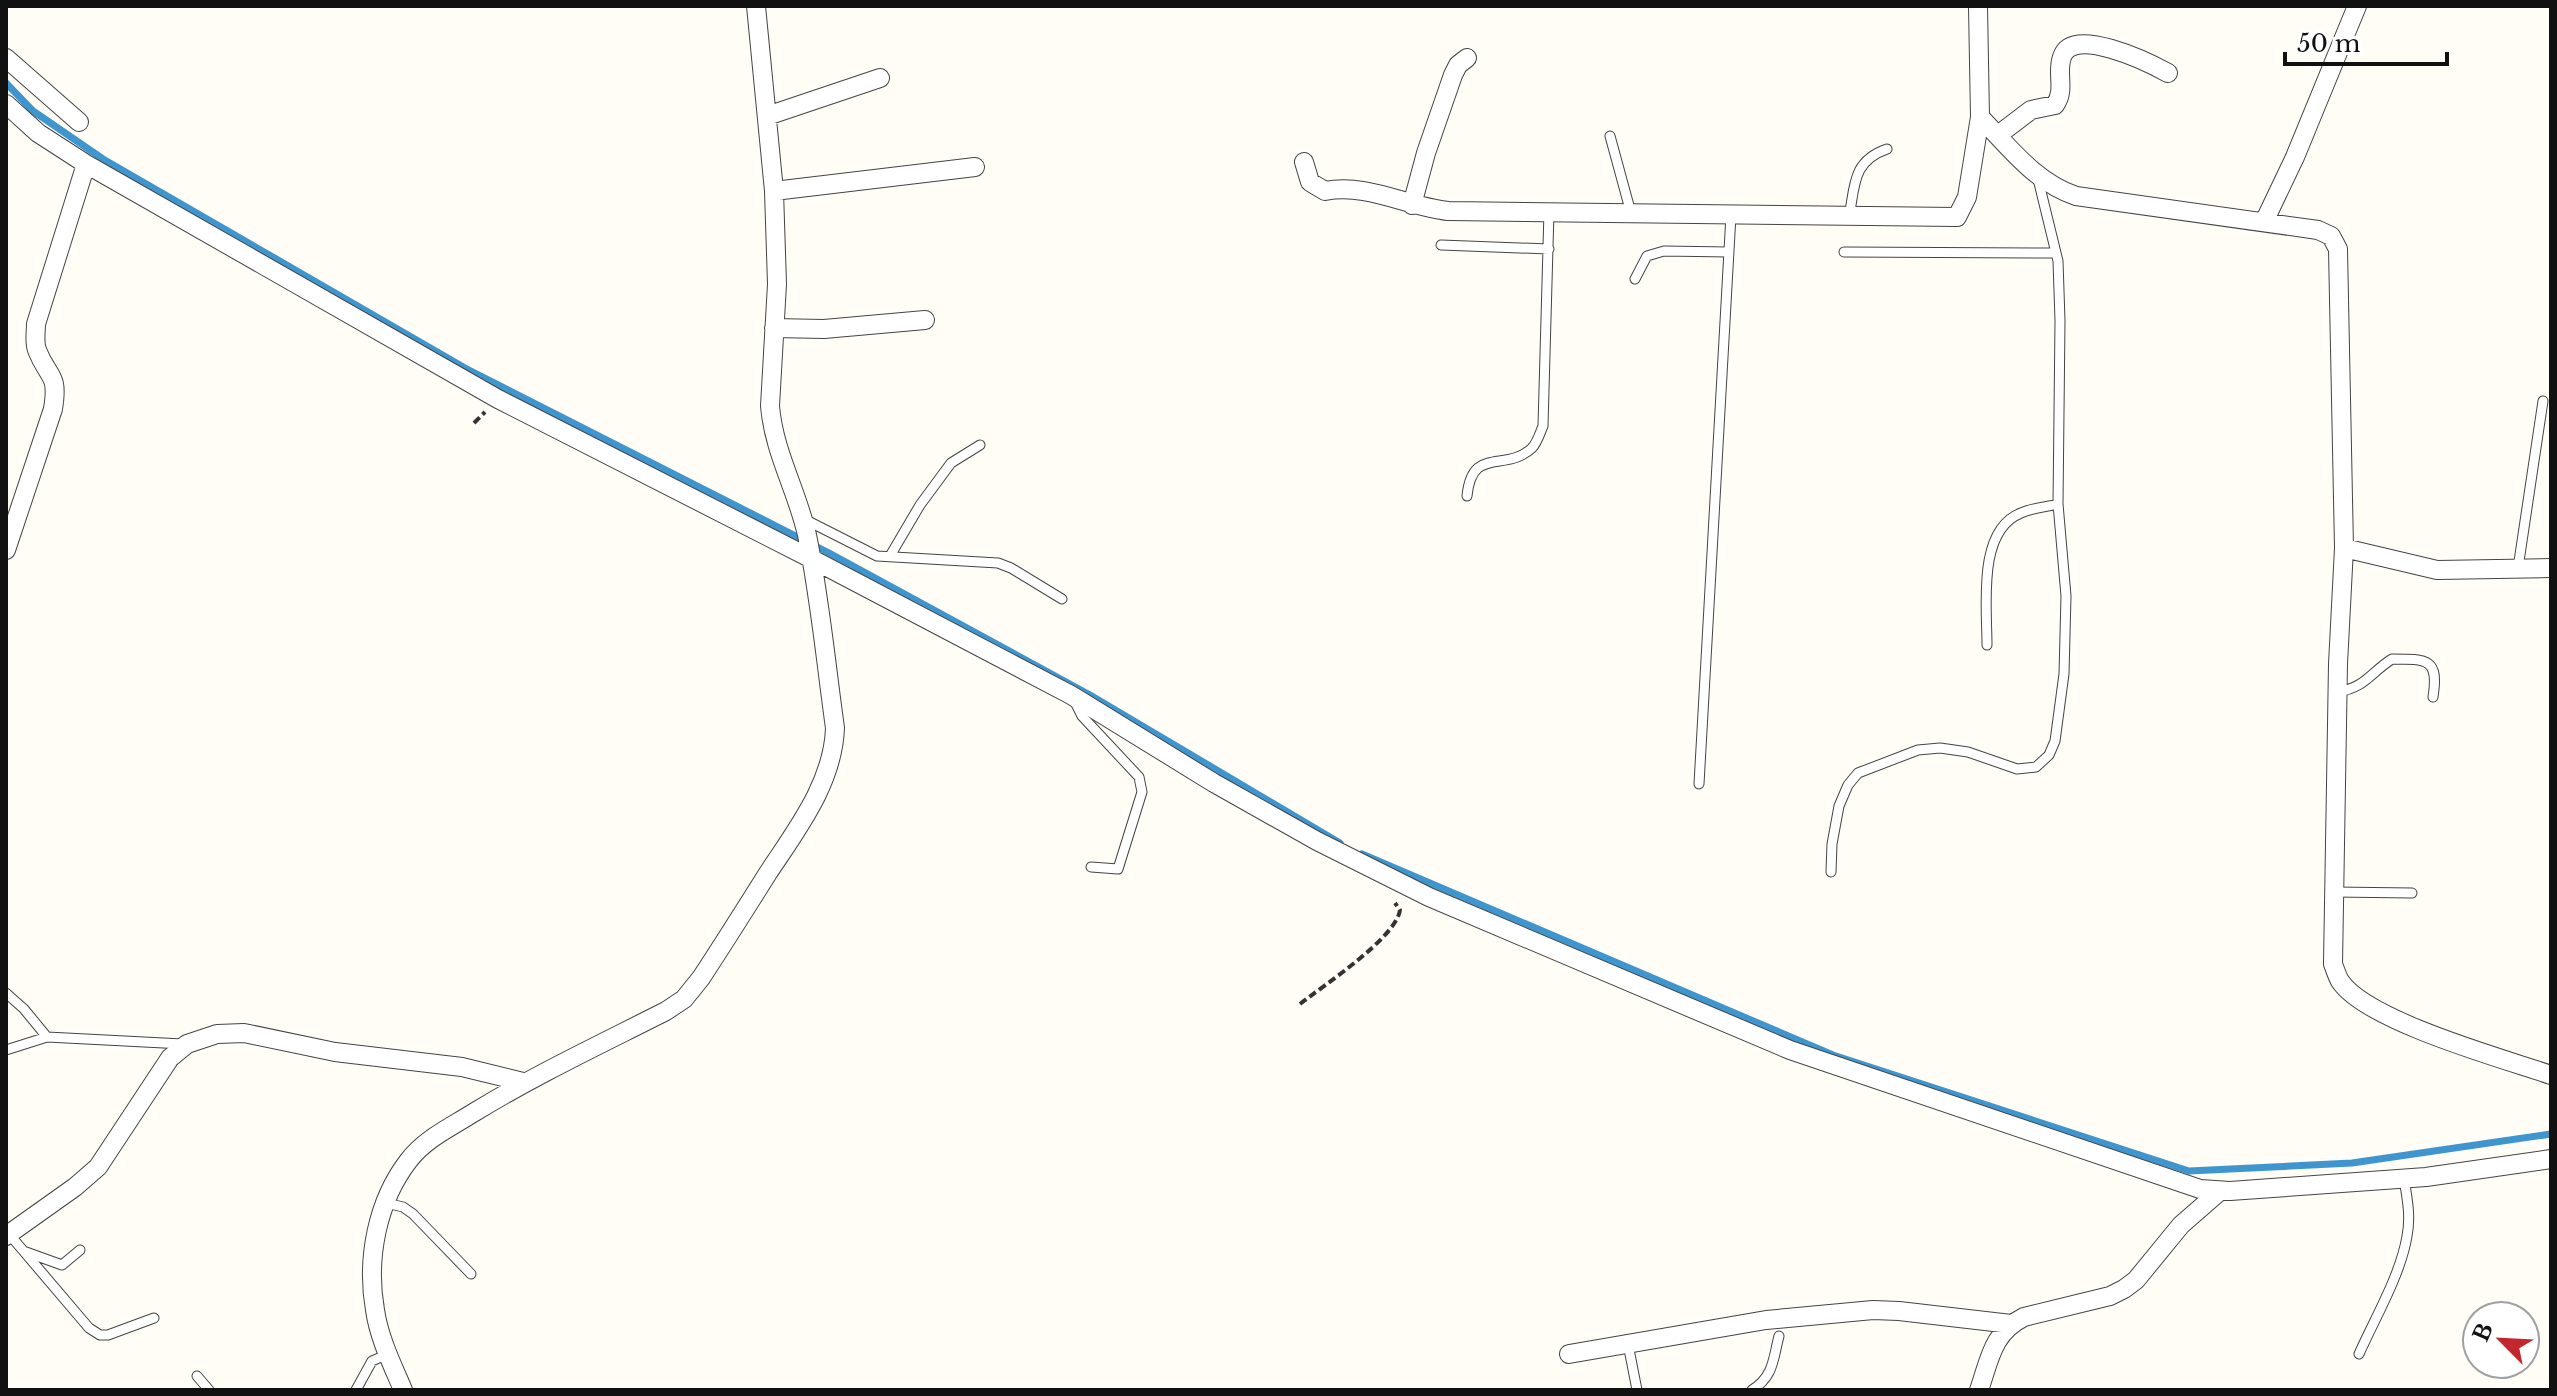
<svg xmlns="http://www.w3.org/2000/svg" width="2557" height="1396" font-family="'Libre Baskerville',serif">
  <rect width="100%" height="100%" fill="#fffdf5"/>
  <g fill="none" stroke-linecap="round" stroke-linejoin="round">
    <path stroke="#3f96cf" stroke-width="7" d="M6 83 33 111 103 159 465 368 831 554 1090 695 1340 843
      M1362 854 1833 1055 2189 1171 2352 1163 2551 1134"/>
    <defs>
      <path id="lane" d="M1610 136 1631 213
        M1849 217C1855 186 1852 161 1887 149
        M1441 245 1549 249
        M1844 252 2056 253
        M1635 279 1647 256 1664 251 1729 252
        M1467 496C1472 445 1505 473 1532 448 1537 443 1540 433 1543 426L1549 211
        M804 519 877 556 998 563 1011 568 1062 599
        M890 556 920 505 951 463 980 445
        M2518 568 2543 401
        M1987 645C1987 606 1977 530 2021 513 2032 508 2046 507 2058 504
        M2337 692C2365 688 2370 673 2392 659 2428 659 2439 659 2433 697
        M1074 700 1082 716 1139 777 1142 792 1118 869 1091 867
        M1699 784 1731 215
        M1831 872 1832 844 1839 806 1848 785 1858 773 1918 750 1940 748 1968 752 2017 769 2036 767 2049 755 2055 741 2064 674 2066 596 2058 504 2060 321 2058 261 2038 179
        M2334 892 2412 893
        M6 993 24 1009 47 1037
        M6 1050 47 1037 183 1044
        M386 1203 403 1207 413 1214 471 1274
        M9 1234 89 1328 100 1335H108L154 1318
        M26 1252 62 1265 80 1250
        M1628 1344 1637 1390
        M2359 1354C2375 1318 2401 1274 2407 1236 2411 1217 2407 1197 2404 1179
        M197 1376 209 1390
        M356 1390 372 1361 388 1354
        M1752 1390C1774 1376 1773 1359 1779 1336"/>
      <path id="street" d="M6 58 79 122
        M6 104 38 133 86 164 498 399 810 558 1071 695 1214 783 1317 841 1429 897 1790 1050 2200 1189 2230 1191 2426 1177 2551 1159
        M767 116 880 78
        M1980 117C2009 147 2035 182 2076 196L2318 230 2331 236 2338 249 2344 548 2338 664 2333 964C2335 969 2337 976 2340 981 2366 1021 2504 1059 2551 1075
        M1998 135 2031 110 2055 105C2066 90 2056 73 2062 57 2072 25 2148 62 2168 73
        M1304 162 1310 182 1325 191C1368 183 1405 206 1448 211L1957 217 1967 197 1980 117 1978 6
        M774 191 975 167
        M1412 205 1426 153 1453 75 1458 65 1467 58
        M2264 222 2295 157 2357 6
        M774 328 824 329 925 320
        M2344 548 2437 570 2551 568
        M6 550 53 409C59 372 48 379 37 350 34 342 36 332 36 324L86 164
        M6 1236 75 1187 98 1167 170 1058 187 1044 217 1034 244 1033 335 1052 462 1067 523 1082
        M1569 1354 1766 1320 1873 1310 1899 1311 2011 1324
        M403 1390C392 1364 379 1338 375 1310 366 1259 377 1201 409 1160 425 1139 451 1127 473 1113 535 1075 601 1044 666 1011L684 999 701 978C724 943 746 908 768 873 797 829 833 783 835 728 826 664 820 598 807 535 797 490 774 453 770 406L777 284 774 191 756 6
        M1979 1390C1990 1359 1992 1333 2024 1317L2110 1296 2124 1289 2136 1280 2181 1225 2220 1191"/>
    </defs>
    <use href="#lane" stroke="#444" stroke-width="11"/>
    <use href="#street" stroke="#444" stroke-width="20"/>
    <path stroke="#333" stroke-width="4" stroke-dasharray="8 4" stroke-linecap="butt" d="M474 423 485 412
      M1300 1004C1324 985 1396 938 1400 910L1395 903"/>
    <use href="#lane" stroke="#fff" stroke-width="9"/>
    <use href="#street" stroke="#fff" stroke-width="18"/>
  </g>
  <rect width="2557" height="1396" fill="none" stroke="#111111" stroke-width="16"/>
  <g transform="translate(2501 1340) rotate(294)"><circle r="38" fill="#ffffff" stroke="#a0a0a0" stroke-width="2"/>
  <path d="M0-6L14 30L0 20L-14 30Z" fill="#c4262e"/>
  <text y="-12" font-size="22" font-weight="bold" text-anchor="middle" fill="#111111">B</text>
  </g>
  <path d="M2285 52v12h162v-12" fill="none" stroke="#111111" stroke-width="4"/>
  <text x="2297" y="52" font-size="24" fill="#111111" stroke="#ffffff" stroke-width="6" paint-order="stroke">50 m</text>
</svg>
